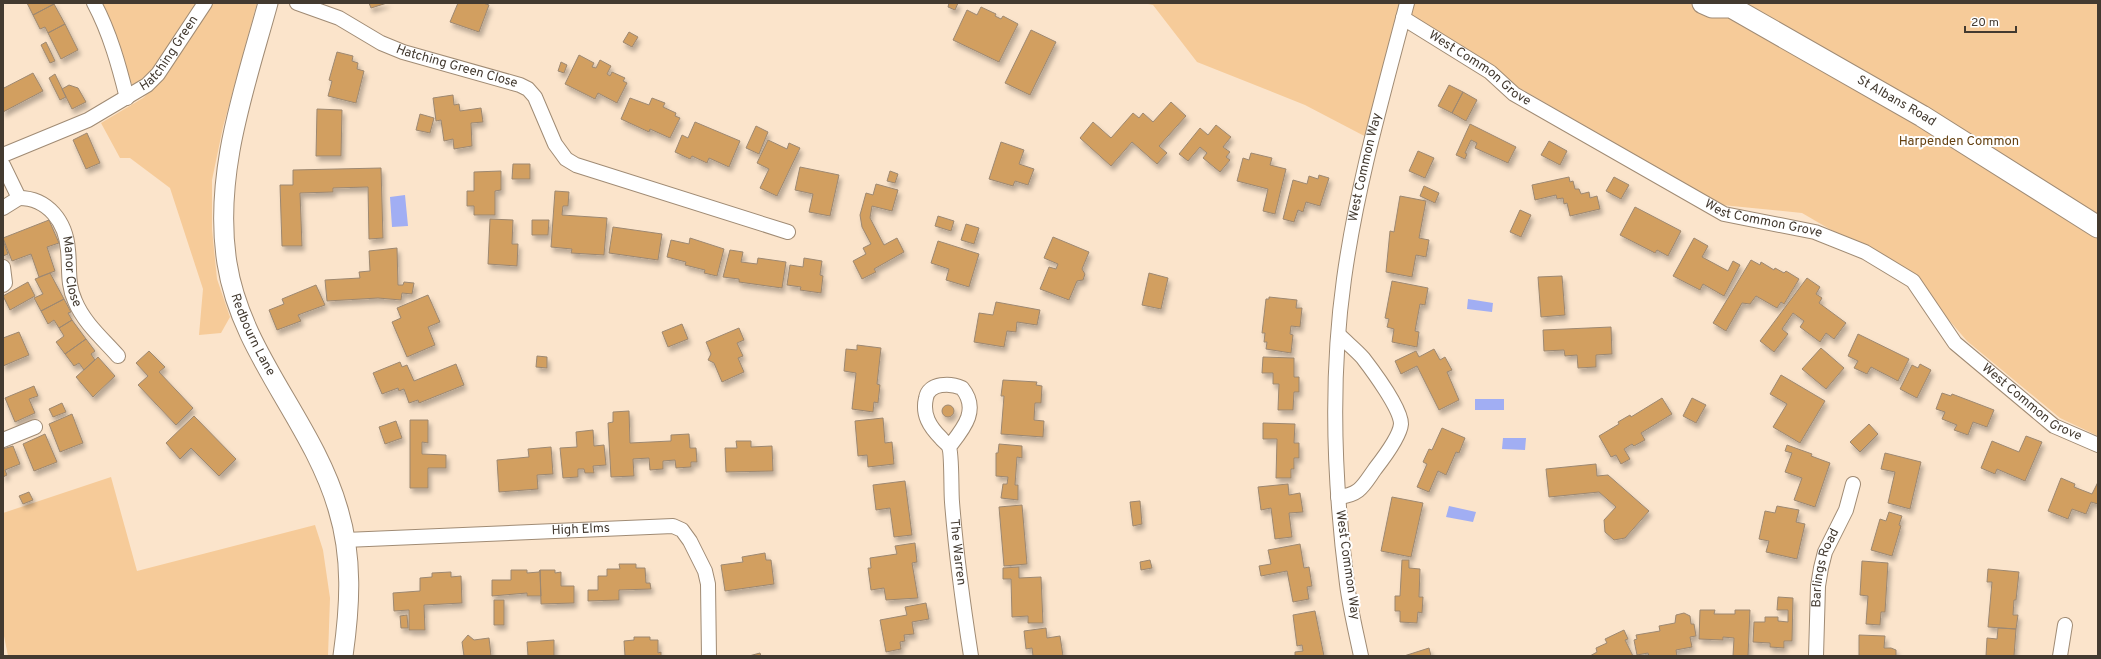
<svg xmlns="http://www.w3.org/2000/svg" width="2101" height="659" font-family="Overpass,sans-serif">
  <defs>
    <filter id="shadow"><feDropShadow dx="2.5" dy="4.5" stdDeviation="2" flood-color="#0004"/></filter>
  </defs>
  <rect width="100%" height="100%" fill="#fbe4cb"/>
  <path fill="#f6cb99" d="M99 3H198L149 75 134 86 127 78Z
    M213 3H257L223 127 212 180V229L217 279 230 317 221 333 199 335 203 289 170 188 130 158H120L101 123 143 98 160 82Z
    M1143 3H2098V436L2060 418 1967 341 1912 277 1802 213 1722 205 1407 23 1372 140 1305 105 1197 62 1153 5Z
    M111 477 137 571 315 525 323 550 330 598 328 656H8L3 631V513Z"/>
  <path fill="#a1aef3" d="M405 195 408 226 392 227 390 197Z
    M1468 299 1493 303 1492 312 1467 309Z
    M1475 399H1504V410H1475Z
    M1503 438H1526L1525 450 1502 449Z
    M1449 506 1476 512 1473 522 1446 517Z"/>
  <path fill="#d29f61" stroke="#9d8871" filter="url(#shadow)" d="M27 3H54V4L33 15Z
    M369 3H387L371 8Z
    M458 3H483L489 5 479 32 450 22Z
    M949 3H958L955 10 948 7Z
    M54 4 65 24 48 33 45 27 40 29 33 15Z
    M981 7 996 14 995 16 1001 19 1003 16 1018 24 999 62 953 40 967 10 977 15Z
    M65 24 78 50 61 59 48 33Z
    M1031 30 1056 42 1030 95 1005 83Z
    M629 32 638 37 632 47 623 42Z
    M46 42 55 61 50 63 41 45Z
    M337 52 353 56 352 61 358 63 357 69 364 71 356 103 328 96 332 81 329 80Z
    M579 55 594 63 592 67 596 68 600 60 611 66 607 74 610 76 612 72 625 78 623 81 627 83 617 103 598 93 595 99 565 84Z
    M561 62 567 65 564 73 558 71Z
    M33 73 43 91 3 112V86L4 88Z
    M55 74 66 97 60 100 49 78Z
    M69 85 78 88 86 102 72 109 62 89Z
    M1449 85 1463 92 1452 113 1438 106Z
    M1463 92 1477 100 1466 121 1452 113Z
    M453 95 454 105 459 104 460 111 481 108 483 122 471 123 472 146 454 149 453 139 444 141 441 120 436 121 433 98Z
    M630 98 649 105 652 98 665 103 663 107 676 113 675 116 680 118 670 138 650 129 649 132 621 119Z
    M1171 102 1186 116 1159 146 1167 153 1157 164 1132 142 1111 166 1080 138 1093 122 1111 138 1133 113 1139 118 1143 113 1153 122Z
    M317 109 342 110 341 156H316Z
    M420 114 434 118 430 133 416 130Z
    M695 122 740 141 729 167 709 158 707 163 692 156 690 159 675 152 682 135 688 138Z
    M1470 124 1516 147 1508 163 1475 148 1477 143 1471 140 1465 153 1467 154 1465 159 1456 155Z
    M1216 125 1231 137 1223 147 1230 152 1226 157 1230 160 1220 172 1203 158 1207 153 1200 147 1188 161 1179 154 1200 128 1208 135Z
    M756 126 768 132 759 154 746 148Z
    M87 133 100 163 86 169 73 140Z
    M768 140 787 149 789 143 800 148 777 196 760 188 769 169 757 163Z
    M1549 141 1567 151 1560 165 1541 155Z
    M1001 142 1024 150 1019 164 1034 169 1028 185 1015 181 1013 186 989 179Z
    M1418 151 1434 158 1425 178 1409 171Z
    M1251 153 1272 158 1270 165 1286 169 1275 214 1263 211 1268 189 1237 181 1243 158 1249 160Z
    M513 164H530V179H512Z
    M800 167 839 175 830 216 809 212 813 194 795 190Z
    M381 168 383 238 369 239 368 187 333 188V192L300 193 302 246H282L280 185H293V170Z
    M501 171V190L495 191V215H474V206H467V191H474V172Z
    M890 171 898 174 895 183 887 181Z
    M1319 175 1329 178 1320 206 1306 202 1303 212 1298 210 1294 222 1283 219 1293 180 1307 184 1309 176 1318 179Z
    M1569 177 1570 182 1573 181 1575 189H1579L1581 194 1589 192 1590 198 1597 196 1600 209 1570 216 1567 203 1564 204 1563 198 1557 199 1556 195 1535 200 1532 185Z
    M1614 177 1629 185 1621 199 1606 191Z
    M876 184 898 190 892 211 872 206 870 218 884 245 897 238 904 252 874 269 876 272 862 279 853 261 866 254 863 248 871 244 862 227 860 215 866 193 873 195Z
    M1424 186 1439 193 1435 203 1420 196Z
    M555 191 569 192 568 206H563L562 215 607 218 604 255 571 253 572 249 551 247Z
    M1400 196 1426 201 1419 238 1429 240 1426 257 1416 255 1412 277 1386 272 1390 231 1394 232Z
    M1635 207 1681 231 1668 256 1657 250 1655 253 1620 235Z
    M1520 210 1531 215 1521 237 1510 232Z
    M938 216 954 221 951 231 935 226Z
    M490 219 513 220 512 244H518L517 266 488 264Z
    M49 220 59 243 47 247 55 271 39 277 31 254 12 261 3 238Z
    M532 220H549L548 235H532Z
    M966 224 979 228 974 244 961 240Z
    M613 227 662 234 658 260 609 253Z
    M1053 237 1089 252 1082 269 1085 274 1083 280 1077 281 1069 300 1040 289 1049 267 1056 269 1058 264 1044 258Z
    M690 238 724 249 717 276 704 273 705 270 685 265 686 262 667 257 671 240 689 244Z
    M1694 238 1708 246 1702 257 1728 271 1733 261 1740 265 1724 296 1703 284 1700 290 1673 276Z
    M3 240 8 254 3 256Z
    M938 241 979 254 969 287 946 280 949 269 931 263Z
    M397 248 398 285H403L404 282 414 283 412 294 402 293 401 300 378 298 327 301 325 280 360 278 359 272 370 271 369 251Z
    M730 250 743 252 741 262 757 264 758 258 786 262 782 288 739 282V279L723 277Z
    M804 258 822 261 820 275 823 276 821 293 800 290 801 287 787 285 790 265 803 267Z
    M1751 260 1760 265 1761 262 1774 270 1775 268 1784 273 1786 271 1799 279 1784 304 1781 302 1777 308 1756 296 1750 304 1742 303 1726 331 1713 323Z
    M50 273 64 299 41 311 34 298 43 294 35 279Z
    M1149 273 1168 278 1161 309 1142 305Z
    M1562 276 1565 315 1541 317 1538 277Z
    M1807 278 1820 287 1816 294 1822 298 1819 303 1846 323 1834 339 1826 333 1820 342 1800 327 1804 321 1793 313 1782 329 1788 334 1774 352 1760 341Z
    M1392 281 1428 288 1425 305 1420 304 1415 331 1419 332 1417 347 1392 342 1394 329 1387 327 1389 319 1385 318Z
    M28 282 35 296 10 310 3 296Z
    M316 285 325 305 298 315 301 321 277 330 269 310 284 304 282 299Z
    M428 295 440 322 428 327 435 345 407 357 392 322 401 318 397 308Z
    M1269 297 1297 300 1296 308H1302L1300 327 1291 326 1290 334 1293 335 1291 353 1266 349 1267 342H1264L1265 333H1262L1266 299H1269Z
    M64 299 71 312 68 313 72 320 59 328 54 320 48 324 41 311Z
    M996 302 1040 310 1037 325 1017 322 1016 332 1007 331 1004 347 974 342 979 313 993 315Z
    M72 320 86 339 65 354 56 342 64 336 59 328Z
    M682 324 688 339 668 347 662 332Z
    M1611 327 1612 354 1596 355V367L1578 368 1577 355 1565 356 1564 350 1544 351 1543 330Z
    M739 328 744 340 737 343 743 356 738 358 744 372 722 382 714 363 708 360 711 354 706 342Z
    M19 332 29 355 3 366V338Z
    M1858 334 1909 359 1898 381 1871 367 1867 374 1854 368 1858 361 1848 356Z
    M86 339 95 351 91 354 95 360 84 370 79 363 74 366 65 354Z
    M857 345 881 348 877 384 880 385 878 403 874 402 873 412 852 409 856 373 844 371 846 349 857 350Z
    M1821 348 1844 368 1826 389 1802 369Z
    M1434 349 1440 360 1445 357 1452 370 1447 372 1459 400 1439 410 1417 366 1401 374 1395 361 1416 351 1419 357Z
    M149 351 165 367 159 372 193 408 176 425 138 385 148 376 136 363Z
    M537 356 547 357V368L536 367Z
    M98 357 115 376 93 397 76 377Z
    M1263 357 1294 358V377H1299V392H1294L1293 410H1278L1279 384H1273V373H1262Z
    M400 362 402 367 407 365 414 381 456 364 464 385 419 403 418 400 409 403 404 389 399 391 398 388 382 394 373 373Z
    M1920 364 1931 370 1917 398 1900 389 1912 365 1918 368Z
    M1781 375 1825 401 1800 443 1773 427 1787 404 1770 394Z
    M1003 380 1037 382 1036 385 1042 386 1041 403H1035L1034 420 1044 421 1043 437 1001 434 1004 396H1001Z
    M34 386 38 396 29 399 35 413 15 422 5 398Z
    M1942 393 1951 396 1952 394 1994 410 1987 427 1973 422 1968 435 1954 430 1957 425 1942 419 1945 412 1936 409Z
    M1662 398 1672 414 1641 433 1645 440 1634 446 1632 444 1624 449 1630 459 1621 464 1616 455 1611 457 1599 436 1619 424 1618 422 1630 415 1631 417Z
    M1692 398 1706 405 1696 423 1683 416Z
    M62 403 66 412 53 417 49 409Z
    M942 411a6 6 0 1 1 12 0a6 6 0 1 1-12 0Z
    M629 411 630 443 671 441V435L689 434 690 448H696L697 462H691V467L676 468 675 460 663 461V469L650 470 649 458 633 459 634 476 611 477 608 423 613 422V412Z
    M72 414 83 443 60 452 49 424Z
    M194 416 236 459 219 476 191 448 180 459 166 443Z
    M883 418 885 443 892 442 894 464 868 467 867 455 858 456 855 421Z
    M410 420H428V443L422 442V454L446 455V468H428V488H410Z
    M396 421 402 438 385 444 379 427Z
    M1263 423 1295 424 1294 443H1299V458H1294V469H1291V478H1276L1277 439H1263Z
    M1869 424 1878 434 1860 452 1850 442Z
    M1442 428 1465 438 1459 453 1456 452 1446 475 1438 471 1429 492 1417 487 1427 464 1423 462 1429 449 1432 450Z
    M593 430 594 446 604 445 606 465 593 466 594 473H585L584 469H578V477L563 478 560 448 577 447 576 432Z
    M45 434 57 462 34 471 23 444Z
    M2026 436 2042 442 2025 481 1997 469 1995 474 1981 468 1992 441 2019 452Z
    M736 441H751V447L772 446 773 471 726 472 725 448H737Z
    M999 444 1022 446V458L1017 457 1015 485H1018V500L1001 498 1003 484H1007L1008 477 996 476V453H998Z
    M1787 445 1812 454 1811 456 1830 463 1815 507 1794 500 1802 478 1785 472 1792 453 1785 451Z
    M13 446 20 464 5 470 7 475 3 477V449Z
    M551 447 553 474 537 475 538 489 499 492 497 460 529 457 528 449Z
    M1885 453 1921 462 1910 509 1888 503 1895 472 1881 469Z
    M1596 464 1597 476 1608 475 1649 511 1625 538 1614 540 1605 532 1604 520 1616 507 1599 492 1549 497 1546 469Z
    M2061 478 2075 484 2074 487 2092 494 2098 482V504L2091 502 2086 514 2072 509 2068 519 2048 511Z
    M905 481 912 535 894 537 890 508 876 510 873 485Z
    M1288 484 1289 495 1300 493 1303 512 1289 513 1292 537 1275 539 1271 508 1261 510 1258 487Z
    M29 492 33 500 23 504 19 496Z
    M1392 497 1423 503 1411 557 1381 551Z
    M1140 501 1142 524 1133 526 1130 502Z
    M1022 505 1027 564 1004 566 999 507Z
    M1777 506 1799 510 1796 522 1805 524 1797 559 1766 552 1769 541 1759 539 1765 511 1775 513Z
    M1889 512 1902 516 1899 525 1901 526 1892 556 1871 550 1880 519 1886 521Z
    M915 543 917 562 912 563 918 598 886 600 884 588 871 590 868 568H871L870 558 897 554 895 546Z
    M1300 544 1304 568 1309 567 1312 586 1307 587 1309 599 1293 602 1287 571 1261 576 1259 566 1271 564 1268 550Z
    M765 553 766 560H771L774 584 725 591 721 565 743 562 742 557Z
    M1150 560 1152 568 1141 570 1140 562Z
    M1402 560H1409V568L1420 569 1419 597H1423L1422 613 1418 612 1417 623 1400 622V611H1395V596H1400Z
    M1862 561 1888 563 1885 612H1881L1880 625 1866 624 1868 596 1860 595Z
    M619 564H636V568H645L646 583H650L651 589 619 590V600L588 601V590H598V576H607V569H620Z
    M1019 567V578L1041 577 1043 623H1028V616L1012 617 1011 579H1003V568Z
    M1988 569 2019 572 2016 600H2014L2013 615H2018L2016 629 1988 627 1992 582H1987Z
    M511 570H527V573L539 572 540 570 541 596H527V593L492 596V580H511Z
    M540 570H555V573L561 572V586H574V603L541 604Z
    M451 572V577L461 576 462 603 424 605 425 630H409V610L394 611 393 593 420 591V578L432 577V573Z
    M1778 597 1793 598 1792 641H1784V648L1770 647V643L1753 642 1754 622H1765V617H1778V621L1788 622V610H1777Z
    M494 600H504V625H494Z
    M926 603 929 619 912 622 914 634 904 635 905 641 900 642 901 649 886 652 880 620 907 615 905 607Z
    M1700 610H1715L1714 614H1735V610H1750L1748 656H1733L1734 638 1723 637V640L1699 639Z
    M1315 611 1324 656H1295V652L1303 651 1302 645 1297 646 1293 615Z
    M1684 613 1690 616 1691 624H1694L1696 636 1690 637 1692 647 1676 650 1677 656H1649L1648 653 1637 655 1634 640 1637 639 1636 635 1660 631 1659 626 1675 623 1676 615Z
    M407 615 408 628H401L400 616Z
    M1046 628 1047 638 1060 636 1063 656H1033L1032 648 1026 649 1024 631Z
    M1998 628 2016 629 2014 656H1986L1987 638 1997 639Z
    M1624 630 1628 639 1625 640 1633 656H1590L1597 652 1596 648 1607 643 1605 639Z
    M468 635 474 640 489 638 491 656H464L462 642Z
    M1859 635 1885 636 1884 648H1891L1896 650V656H1859Z
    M634 637H650V640H658V653L661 652V656H625L624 641 634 640Z
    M554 640V656H528L527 642Z
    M1429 648 1431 656H1404Z
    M760 653 761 656H749Z"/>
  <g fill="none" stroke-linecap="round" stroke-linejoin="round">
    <defs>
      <g id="minor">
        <path d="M94 3C110 33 119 66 127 98"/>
        <path id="s1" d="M297 3 339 18 381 43 403 52 520 85 528 89 535 97 555 144 566 159 576 165 788 232"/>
        <path id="s2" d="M1403 18 1490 72 1514 94 1724 214 1815 232 1865 252 1913 281 1955 343 2054 426 2098 445"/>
        <path id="s3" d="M3 155 88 120 147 85 158 74 205 3"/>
        <path d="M3 165 19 198 3 208"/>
        <path id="s4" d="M19 198C48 198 66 222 68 250 70 268 67 284 75 301 84 323 103 339 118 356"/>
        <path d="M3 267 5 283 3 285"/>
        <path d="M3 440 35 427"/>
        <path id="s5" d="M949 447C963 429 980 410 962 388 951 383 929 382 926 398 922 415 930 427 941 438 943 441 948 444 949 447 952 453 951 492 952 502 956 553 963 605 971 656"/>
        <path d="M1338 497C1360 495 1363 486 1375 469 1382 460 1400 436 1401 424 1401 409 1373 371 1363 358 1356 350 1347 343 1339 335"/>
        <path id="s6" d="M345 540 673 526 682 530 690 541 705 571 708 584 709 656"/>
        <path id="s7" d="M1361 656C1356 632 1350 608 1347 584 1334 484 1330 379 1344 279 1357 185 1383 95 1407 3"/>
        <path id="s8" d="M1816 656 1818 586 1821 568 1825 552 1846 510 1853 484"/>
        <path d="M2060 656 2065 625"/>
      </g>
      <g id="secondary">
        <path id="s9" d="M268 3C245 87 213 175 227 263 241 354 313 422 338 509 353 558 350 606 343 656"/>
      </g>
      <g id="primary">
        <path id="s10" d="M1703 3 1712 7H1731L1922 116 2098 227"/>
      </g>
    </defs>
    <use href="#minor" stroke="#a08b74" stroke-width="16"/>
    <use href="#secondary" stroke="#a08b74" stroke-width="21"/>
    <use href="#primary" stroke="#a08b74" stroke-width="23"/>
    <use href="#minor" stroke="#fff" stroke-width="14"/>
    <use href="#secondary" stroke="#fff" stroke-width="19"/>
    <use href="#primary" stroke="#fff" stroke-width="21"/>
  </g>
  <g text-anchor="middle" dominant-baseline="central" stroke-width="4" stroke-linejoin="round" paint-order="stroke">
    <g font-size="13" fill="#433a30" stroke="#fff">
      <text stroke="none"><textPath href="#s3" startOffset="199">Hatching Green</textPath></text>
      <text stroke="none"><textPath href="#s1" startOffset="173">Hatching Green Close</textPath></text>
      <text stroke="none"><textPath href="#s2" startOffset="92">West Common Grove</textPath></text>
      <text stroke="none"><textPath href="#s10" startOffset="219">St Albans Road</textPath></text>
      <text stroke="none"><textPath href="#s7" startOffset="493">West Common Way</textPath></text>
      <text stroke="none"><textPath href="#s2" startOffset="416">West Common Grove</textPath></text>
      <text stroke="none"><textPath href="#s4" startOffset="101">Manor Close</textPath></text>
      <text stroke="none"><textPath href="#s9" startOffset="342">Redbourn Lane</textPath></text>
      <text stroke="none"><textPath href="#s2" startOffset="752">West Common Grove</textPath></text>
      <text stroke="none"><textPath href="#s6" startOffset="236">High Elms</textPath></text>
      <text stroke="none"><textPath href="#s5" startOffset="272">The Warren</textPath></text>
      <text transform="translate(1347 565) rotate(82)">West Common Way</text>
      <text stroke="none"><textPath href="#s8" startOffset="89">Barlings Road</textPath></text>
    </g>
    <g font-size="13" fill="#644111" stroke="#fff">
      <text x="1959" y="142">Harpenden Common</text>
    </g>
  </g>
  <rect width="2101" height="659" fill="none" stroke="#433a30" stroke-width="8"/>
  <path d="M1965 26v6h51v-6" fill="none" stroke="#433a30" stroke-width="2"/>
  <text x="1971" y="26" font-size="12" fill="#433a30" stroke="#ffffff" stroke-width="3" paint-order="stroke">20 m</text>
</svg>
